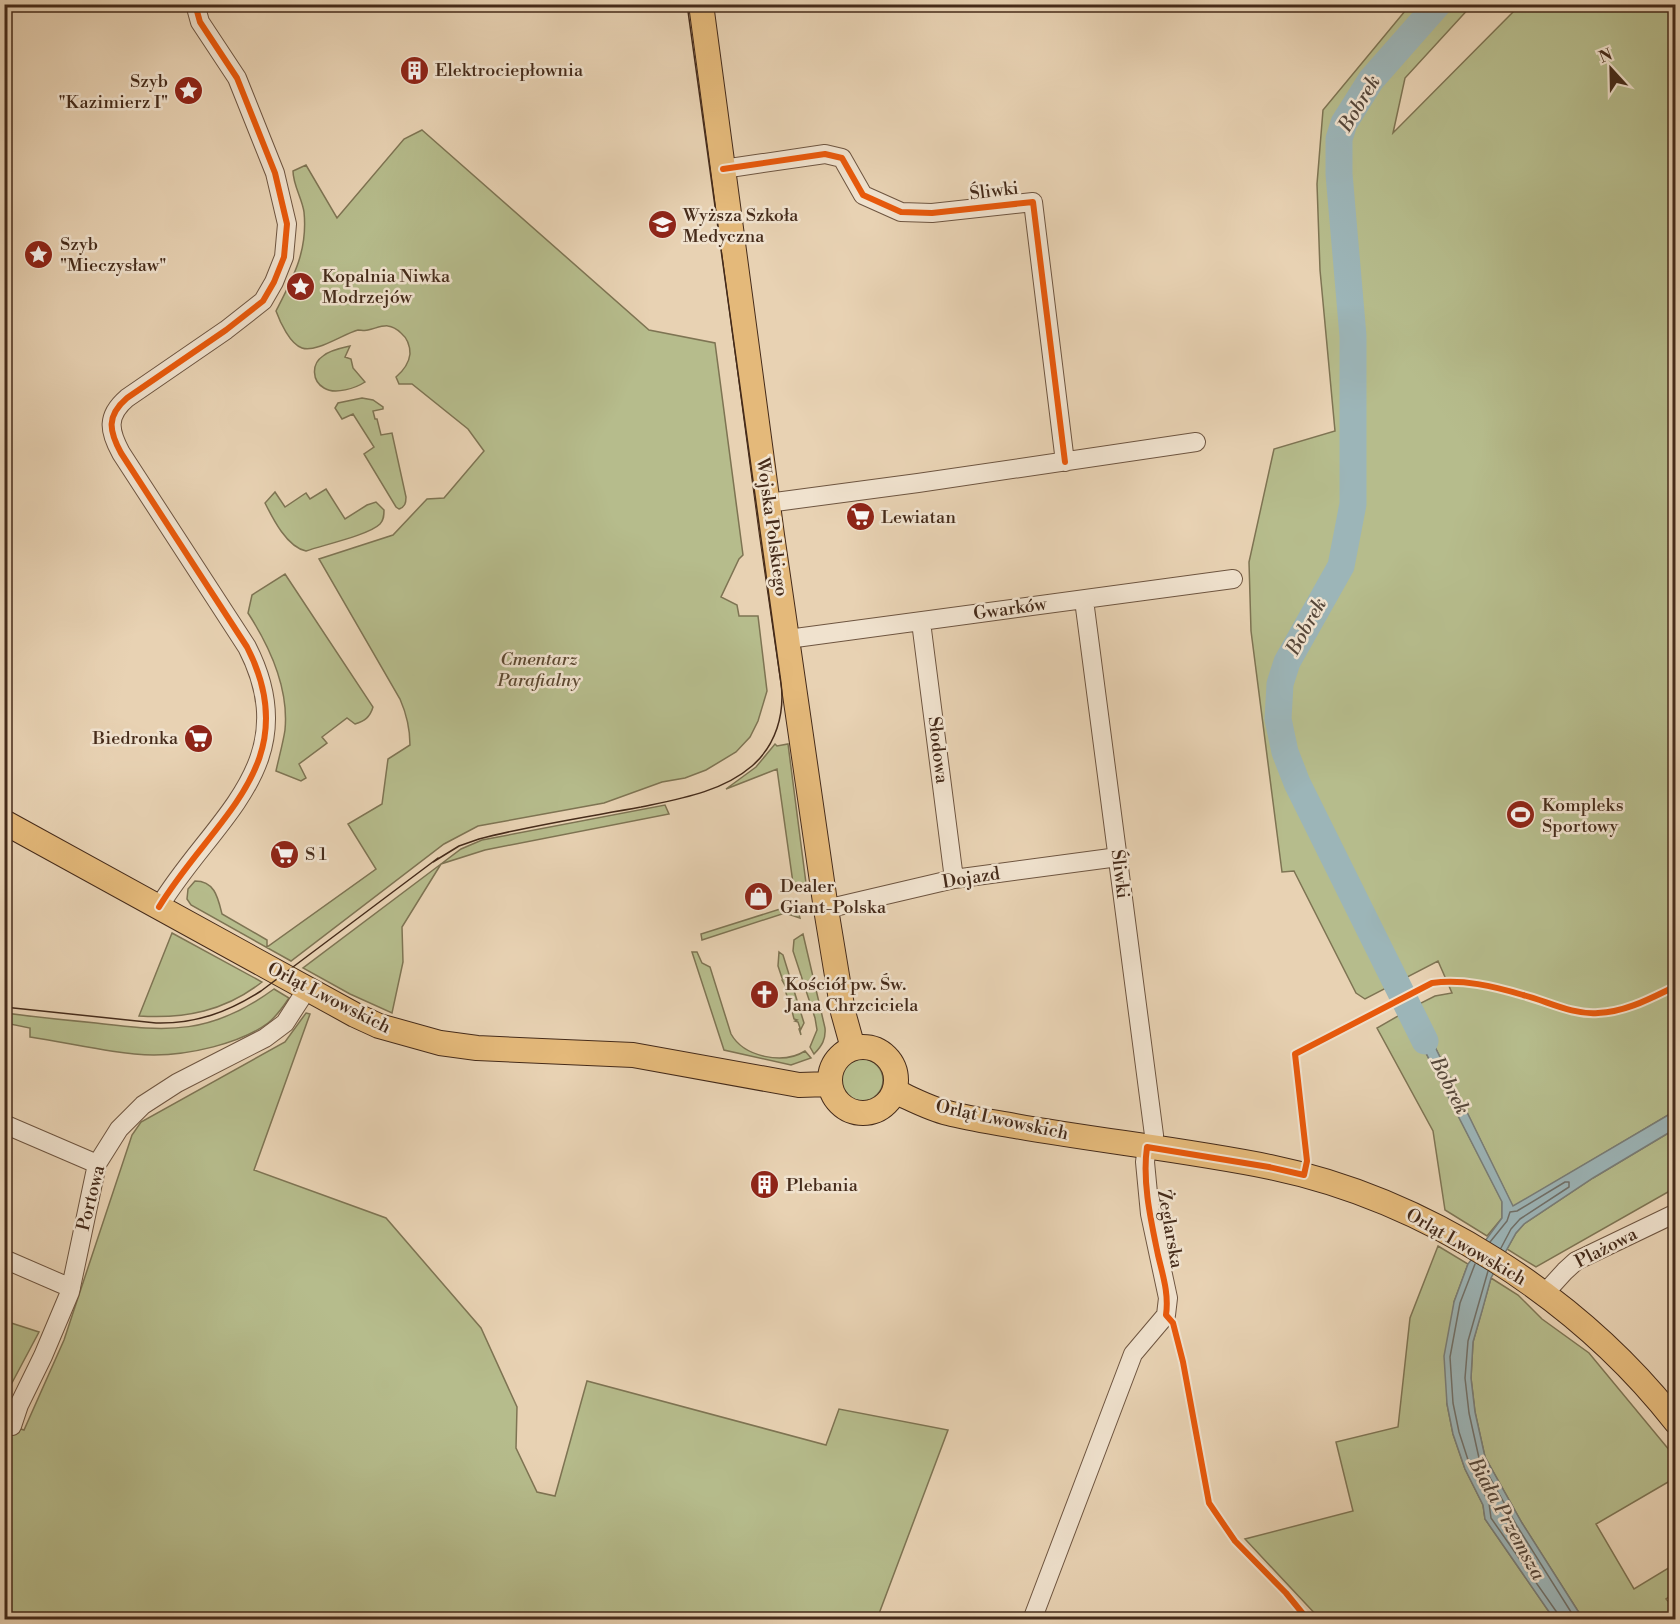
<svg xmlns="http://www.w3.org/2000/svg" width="1680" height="1624" font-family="'Libre Bodoni',serif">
  <rect width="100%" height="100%" fill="#e8d2b3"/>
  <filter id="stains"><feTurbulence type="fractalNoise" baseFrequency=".00333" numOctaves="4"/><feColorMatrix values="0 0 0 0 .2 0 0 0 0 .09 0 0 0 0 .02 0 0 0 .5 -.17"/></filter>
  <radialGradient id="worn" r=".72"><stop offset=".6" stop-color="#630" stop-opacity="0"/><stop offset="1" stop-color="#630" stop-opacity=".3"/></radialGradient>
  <path fill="#b6bc8c" stroke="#7e7453" stroke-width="1.5" d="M1410 5H1472L1405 78 1393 133 1520 5H1675V1111L1513 1207 1415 1006 1435 996 1452 993 1438 961 1365 999 1356 993 1294 871 1282 872 1251 631 1249 562 1274 449 1335 431 1320 270 1317 184 1323 110Z
    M422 130 649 330 715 343 743 555 739 559 721 597 737 605 739 616H758L767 691 758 721 750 737 736 752 706 770 685 778 662 782 604 803 478 826 444 844 291 961 191 905 187 899 188 889 195 881C215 881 218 898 222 914L267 940V947L376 869 348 824 382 804 388 759 410 745C410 728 407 715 400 699L319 559 393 535 427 499 444 498 484 451 468 429 412 384H399L396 377C403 371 409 363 410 354 410 346 407 338 401 333 389 321 381 327 368 330 365 331 361 330 358 330 343 334 316 353 302 348 290 344 280 322 276 311 293 278 308 251 304 212 302 198 293 185 293 171L306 165 337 218 404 139Z
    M350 346 345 357 351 359 353 368 365 382C356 388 335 395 324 388 312 381 311 364 323 356 330 350 341 348 350 346Z
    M362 398 373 400 383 407V409L373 411 375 419H377L381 435 392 433 406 497C406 503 405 507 399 509L396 507 364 454 374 447 353 414 342 419 335 408 338 403Z
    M326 489 345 519 367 505 376 502 384 510C384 515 384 520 380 524 369 535 323 545 306 551 287 547 273 519 265 503L275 492 285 507 306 493 310 499Z
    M285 574 373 707C370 717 365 721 355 724L347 718 322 737 327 743 299 764 306 778 301 781 276 771C279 757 283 743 285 730 289 688 270 647 248 613L252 595Z
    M775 744 777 746 788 744 807 891 794 890 777 769 726 789 756 767Z
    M665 805 669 814 485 850 441 864 402 927 403 962 392 1013 350 994 303 968 441 864 461 849 482 840Z
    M796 904 800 918 785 913 702 940 701 934Z
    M172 933 262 982C225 1011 185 1019 139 1016Z
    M803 934 825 1028C826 1039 822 1046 814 1054L810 1047 817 1030 815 1018 793 951 794 940Z
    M692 952H697L702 963 710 967 731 1034C744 1057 783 1065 805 1051L811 1058 791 1065 724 1050Z
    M779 952 783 955 804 1023 800 1031 801 1035 799 1029 800 1028 798 1022 795 1021 797 1020 794 1019 792 1011 794 1010 791 1009 789 1001 791 1000 788 999 785 990 787 989 782 980 784 979 782 978 778 966Z
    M274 989 289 998C283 1007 277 1016 268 1023 240 1044 188 1055 154 1055 113 1054 71 1043 30 1037V1028L5 1023V1013C35 1017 65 1020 96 1023 169 1032 211 1035 274 989Z
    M1405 1012 1502 1201V1218L1487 1236 1445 1210 1433 1131 1377 1028Z
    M306 1013 310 1014 254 1170 386 1218 481 1328 517 1407 516 1448 537 1492 555 1496 587 1381 826 1445 839 1409 948 1430 877 1619 5 1620V1424L24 1430 64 1340 132 1135 141 1122 285 1042Z
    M841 1080a21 21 0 1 1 42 0a21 21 0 1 1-42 0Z
    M1675 1129V1188L1536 1267 1507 1249 1516 1233 1524 1224 1593 1178Z
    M1438 1246 1468 1264 1454 1302 1447 1404 1453 1434 1465 1469 1483 1505 1485 1519 1554 1619H1320L1245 1539 1353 1511 1336 1442 1398 1427 1410 1318Z
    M1491 1278 1518 1295 1542 1319 1589 1353 1675 1457V1478L1596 1524 1634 1589 1675 1564V1593L1666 1599 1675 1609V1619H1583L1522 1523 1485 1457 1475 1412 1471 1378 1473 1342Z
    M5 1321 39 1332 5 1396 4 1321Z"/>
  <path fill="#9cb5b8" stroke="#797e79" stroke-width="1.5" d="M1415 1006 1513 1206 1675 1111V1129L1593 1178 1524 1224 1516 1233 1491 1278 1482 1311 1473 1342 1471 1378 1475 1412 1485 1457 1522 1523 1583 1619H1554L1485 1519 1483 1505 1465 1469 1453 1434 1447 1404 1444 1356 1454 1302 1468 1264 1502 1218V1202L1405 1012Z"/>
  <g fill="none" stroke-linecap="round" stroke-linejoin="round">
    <path stroke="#707069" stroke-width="1.5" d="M1490 1242 1507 1221 1510 1212 1517 1211 1565 1182H1569V1187L1520 1219 1511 1229 1501 1248
      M1475 1264 1460 1303 1450 1357 1453 1403 1459 1432 1470 1466 1489 1503 1491 1518 1558 1614V1620
      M1488 1271 1468 1341 1465 1378 1469 1413 1479 1458 1517 1526 1576 1620"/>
    <path stroke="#9cb5b8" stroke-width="27" d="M1425 1041 1297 783 1285 752 1278 719 1280 684 1287 662 1341 566 1353 504V336L1339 174V139L1344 123 1371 80 1438 4"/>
    <defs>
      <path id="minor" d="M723 169 825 154 842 158 863 195 901 212 932 213 1033 202 1065 462
        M768 503 918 483 1196 442
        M1084 600 1154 1135 1153 1148
        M921 622 954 879
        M788 639 1233 579
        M159 907C212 819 307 764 247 647L121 453C109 431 106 416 127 398L226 330 263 301 274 282 284 257 287 224 275 173 237 78 200 22 195 4
        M826 909 954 879 1118 857
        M4 1124 97 1164
        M4 1259 71 1288
        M1544 1294 1565 1271 1576 1261 1676 1213
        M12 1426 19 1405 43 1356 70 1292 97 1164 119 1129 143 1105 177 1083 265 1038 285 1023 307 989
        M1032 1620 1133 1354 1166 1315 1168 1298 1150 1214 1145 1162 1147 1147"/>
      <path id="major" d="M701 4 772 535 826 909 843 1012 853 1048
        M4 822 355 1015 379 1026 440 1043 477 1048 633 1055 799 1085 830 1084
        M830 1080a33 33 0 1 1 66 0a33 33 0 1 1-66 0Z
        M894 1091C912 1099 930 1109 948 1113 970 1119 993 1122 1015 1126 1100 1141 1186 1150 1270 1167 1425 1199 1578 1297 1676 1422"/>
    </defs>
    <use href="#minor" stroke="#6e5540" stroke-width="20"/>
    <use href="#major" stroke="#452b1a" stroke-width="26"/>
    <use href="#minor" stroke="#f0e2ce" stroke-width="18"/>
    <use href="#major" stroke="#e4b97a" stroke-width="24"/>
    <path stroke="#452b1a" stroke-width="1.5" d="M433 862 459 846 479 839C532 825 587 817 641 807 679 799 722 792 752 766 776 745 785 714 781 683L687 4
      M4 1007 156 1023C196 1024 228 1012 261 991L438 858"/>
    <defs>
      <path id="cycleway" d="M723 169 825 154 842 158 863 195 901 212 932 213 1033 202 1065 462
        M159 907C212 819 307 764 247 647L121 453C109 431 106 416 127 398L226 330 263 301 274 282 284 257 287 224 275 173 237 78 200 22 195 4
        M1308 1620 1286 1593 1235 1541 1209 1503 1183 1362 1173 1323 1166 1315C1169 1294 1163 1276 1158 1255 1151 1221 1142 1182 1147 1147L1269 1167 1304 1175 1307 1161 1295 1054 1432 983C1463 979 1493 986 1523 995 1547 1001 1572 1015 1598 1013 1626 1012 1651 998 1676 986"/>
    </defs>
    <use href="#cycleway" stroke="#f0e2ce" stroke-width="10"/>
    <use href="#cycleway" stroke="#e8590c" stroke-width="6"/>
  </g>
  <defs>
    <symbol id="building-disc" viewBox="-11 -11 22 22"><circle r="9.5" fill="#8f2418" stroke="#f0e2ce"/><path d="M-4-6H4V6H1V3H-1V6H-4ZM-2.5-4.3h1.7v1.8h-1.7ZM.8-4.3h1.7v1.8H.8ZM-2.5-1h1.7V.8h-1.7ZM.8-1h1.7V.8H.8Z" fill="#fff"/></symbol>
    <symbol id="sight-disc" viewBox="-11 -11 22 22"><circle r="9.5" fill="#8f2418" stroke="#f0e2ce"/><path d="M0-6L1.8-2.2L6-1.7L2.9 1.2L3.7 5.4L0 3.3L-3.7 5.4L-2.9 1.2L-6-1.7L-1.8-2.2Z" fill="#fff"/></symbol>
    <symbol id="university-disc" viewBox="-11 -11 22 22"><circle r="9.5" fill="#8f2418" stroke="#f0e2ce"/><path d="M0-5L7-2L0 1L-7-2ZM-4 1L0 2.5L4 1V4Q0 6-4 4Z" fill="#fff"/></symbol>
    <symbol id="supermarket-disc" viewBox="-11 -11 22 22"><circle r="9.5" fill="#8f2418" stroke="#f0e2ce"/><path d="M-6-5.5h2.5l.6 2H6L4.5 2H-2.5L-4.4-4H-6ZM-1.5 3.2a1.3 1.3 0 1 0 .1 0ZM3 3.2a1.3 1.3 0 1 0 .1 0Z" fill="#fff"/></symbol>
    <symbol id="stadium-disc" viewBox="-11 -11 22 22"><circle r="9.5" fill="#8f2418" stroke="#f0e2ce"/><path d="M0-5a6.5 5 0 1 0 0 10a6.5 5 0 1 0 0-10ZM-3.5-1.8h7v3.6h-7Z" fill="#fff"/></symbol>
    <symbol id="shop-disc" viewBox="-11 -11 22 22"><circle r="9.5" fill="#8f2418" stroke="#f0e2ce"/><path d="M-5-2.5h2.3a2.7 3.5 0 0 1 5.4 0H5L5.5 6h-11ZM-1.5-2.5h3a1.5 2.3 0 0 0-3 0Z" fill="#fff"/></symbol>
    <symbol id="church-disc" viewBox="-11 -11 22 22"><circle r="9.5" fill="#8f2418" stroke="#f0e2ce"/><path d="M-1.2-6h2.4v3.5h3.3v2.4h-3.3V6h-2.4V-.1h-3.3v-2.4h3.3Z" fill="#fff"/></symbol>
  </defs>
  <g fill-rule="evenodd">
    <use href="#building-disc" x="398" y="54" width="33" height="33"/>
    <use href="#sight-disc" x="172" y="74" width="33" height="33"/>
    <use href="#university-disc" x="646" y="208" width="33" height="33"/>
    <use href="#sight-disc" x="22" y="238" width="33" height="33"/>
    <use href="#sight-disc" x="284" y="270" width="33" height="33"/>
    <use href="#supermarket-disc" x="844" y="500" width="33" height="33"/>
    <use href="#supermarket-disc" x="182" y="722" width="33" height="33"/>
    <use href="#stadium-disc" x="1504" y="798" width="33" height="33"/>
    <use href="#supermarket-disc" x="268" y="838" width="33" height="33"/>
    <use href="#shop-disc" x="742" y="880" width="33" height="33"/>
    <use href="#church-disc" x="748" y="978" width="33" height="33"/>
    <use href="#building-disc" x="748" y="1168" width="33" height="33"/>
  </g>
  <g text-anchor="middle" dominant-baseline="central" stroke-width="5" stroke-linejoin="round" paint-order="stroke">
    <g font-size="18" fill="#452b1a" stroke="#f0e2ce" text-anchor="start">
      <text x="435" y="70">Elektrociepłownia</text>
      <text x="168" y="81" text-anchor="end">Szyb<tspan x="168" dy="21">"Kazimierz I"</tspan></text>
      <text x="683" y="215">Wyższa Szkoła<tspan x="683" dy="21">Medyczna</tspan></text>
      <text x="60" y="244">Szyb<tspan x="60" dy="21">"Mieczysław"</tspan></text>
      <text x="322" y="276">Kopalnia Niwka<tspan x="322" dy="21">Modrzejów</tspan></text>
      <text x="881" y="517">Lewiatan</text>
      <text x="178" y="738" text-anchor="end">Biedronka</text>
      <text x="1542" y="805">Kompleks<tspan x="1542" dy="21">Sportowy</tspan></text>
      <text x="305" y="854">S 1</text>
      <text x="780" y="886">Dealer<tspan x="780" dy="21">Giant-Polska</tspan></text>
      <text x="785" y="984">Kościół pw. Św.<tspan x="785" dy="21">Jana Chrzciciela</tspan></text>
      <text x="786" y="1185">Plebania</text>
    </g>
    <g font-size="18" fill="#452b1a" stroke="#f0e2ce">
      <text transform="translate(994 191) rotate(-7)">Śliwki</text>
      <text transform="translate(772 527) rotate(82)">Wojska Polskiego</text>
      <text transform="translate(1010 609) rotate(-8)">Gwarków</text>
      <text transform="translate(938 750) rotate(83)">Słodowa</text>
      <text transform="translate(1120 874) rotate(83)">Śliwki</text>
      <text transform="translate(971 878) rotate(-9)">Dojazd</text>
      <text transform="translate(329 998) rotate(27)">Orląt Lwowskich</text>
      <text transform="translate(1002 1120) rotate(12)">Orląt Lwowskich</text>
      <text transform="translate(91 1198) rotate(-76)">Portowa</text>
      <text transform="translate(1170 1229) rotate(80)">Żeglarska</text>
      <text transform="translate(1466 1247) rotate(30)">Orląt Lwowskich</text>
      <text transform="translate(1606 1248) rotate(-27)">Plażowa</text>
    </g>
    <g font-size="18" font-style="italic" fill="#5c4831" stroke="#f0e2ce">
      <text x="539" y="659">Cmentarz<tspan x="539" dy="21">Parafialny</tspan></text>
    </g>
    <g font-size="20" font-style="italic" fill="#56473a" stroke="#f0e2ce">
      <text transform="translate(1360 104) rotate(-59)">Bobrek</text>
      <text transform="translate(1307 627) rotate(-61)">Bobrek</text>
      <text transform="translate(1449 1086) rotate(63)">Bobrek</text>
      <text transform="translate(1506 1519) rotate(61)">Biała Przemsza</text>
    </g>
  </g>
  <rect width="1680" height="1624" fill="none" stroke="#e8d2b3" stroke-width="24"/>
  <rect x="6" y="6" width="1668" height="1612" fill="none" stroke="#452b1a" stroke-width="3"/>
  <rect x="12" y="12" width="1656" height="1600" fill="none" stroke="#452b1a" stroke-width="1.5"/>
  <g transform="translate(1611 69) rotate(338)" stroke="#f0e2ce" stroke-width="4.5" paint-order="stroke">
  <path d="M0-4.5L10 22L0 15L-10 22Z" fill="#452b1a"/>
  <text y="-9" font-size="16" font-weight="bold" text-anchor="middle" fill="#452b1a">N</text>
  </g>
  <rect width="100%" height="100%" filter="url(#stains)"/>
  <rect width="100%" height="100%" fill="url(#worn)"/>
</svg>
